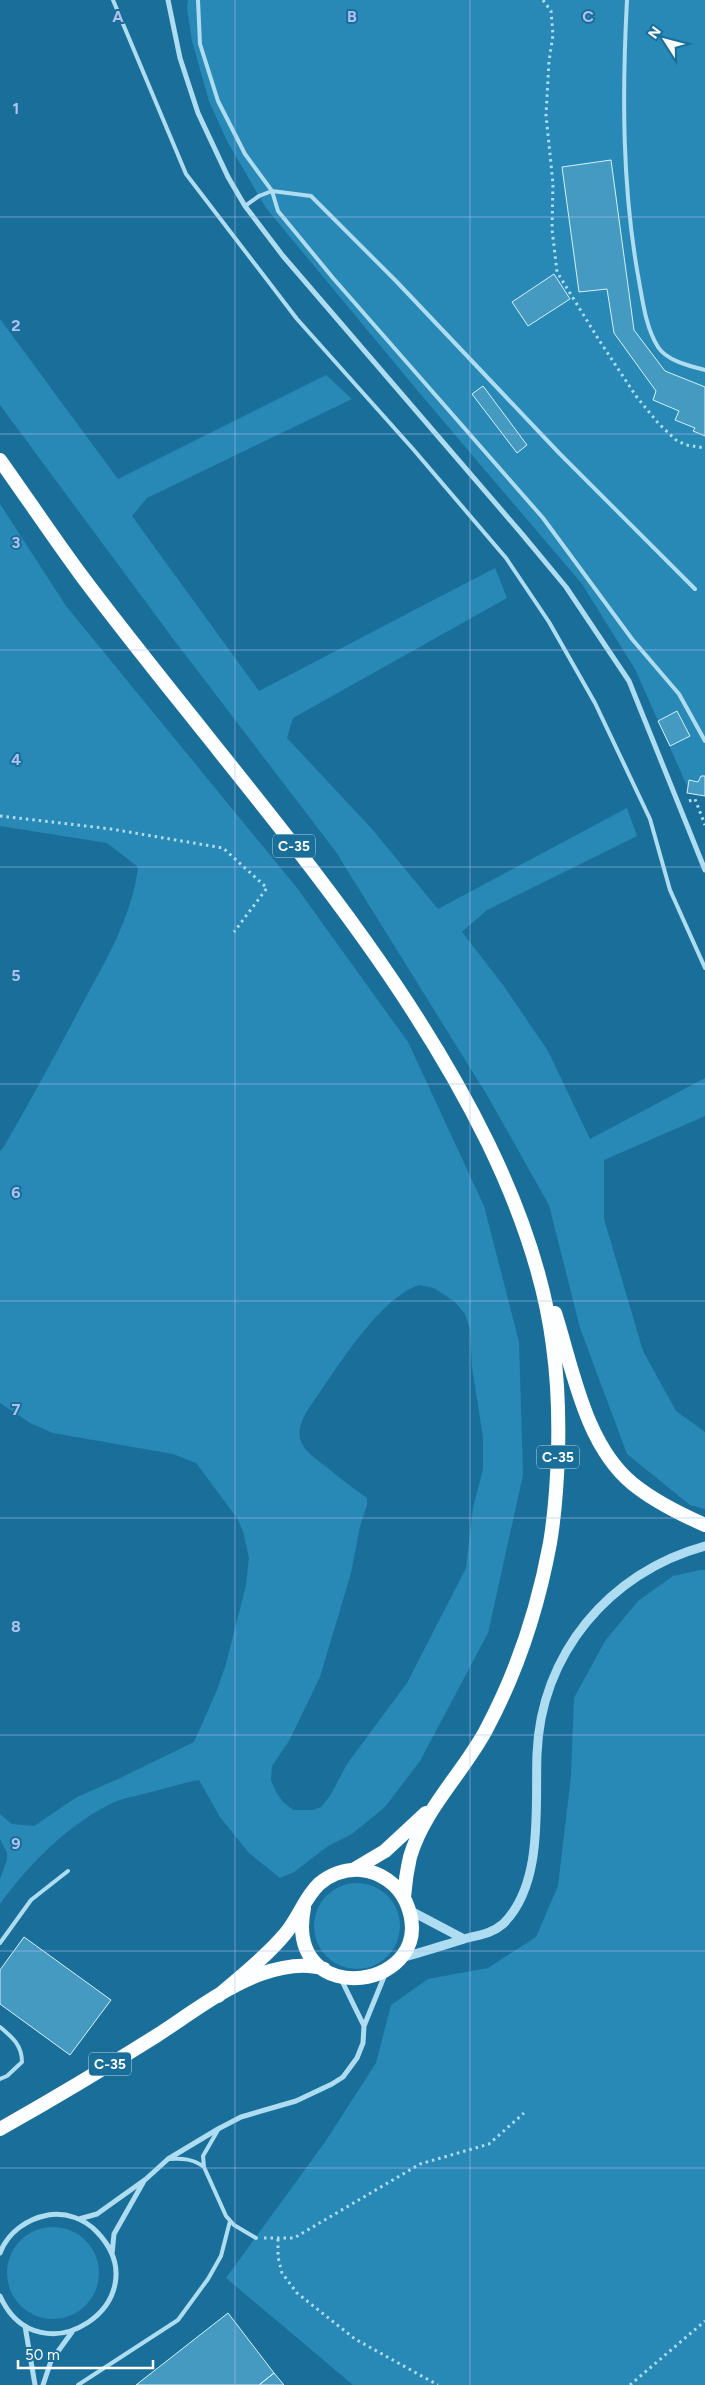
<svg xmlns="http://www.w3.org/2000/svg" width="705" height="2385" font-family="Figtree,sans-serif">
  <rect width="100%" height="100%" fill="#196f99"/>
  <path fill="#2889b6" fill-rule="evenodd" d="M188 0H705V796L687 793 688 788 635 669 582 584 422 396 266 208 227 141 209 101 192 41 187 8Z
    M0 319 118 479 326 375 352 399 147 498 132 516 259 691 495 568 507 598 293 718 287 738 372 829 438 909 627 808 637 836 487 910 462 932 503 985 548 1051 590 1139 705 1078V1116L604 1160V1219L643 1351 676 1411 705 1432V1509L690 1505 627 1454 580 1328 549 1205 487 1095 336 852 174 640 0 405Z
    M0 504 66 606 297 888 408 1042 484 1206 519 1342 523 1475 488 1633 420 1761 385 1807 352 1834 328 1846 294 1872 280 1878 248 1852 220 1817 199 1780C181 1783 164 1789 147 1793 137 1796 127 1797 117 1801 71 1821 29 1864 0 1904V1879L7 1860V1853L0 1839V1814L12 1824 34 1826 77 1797 118 1779 194 1742 217 1690 226 1664 246 1585 249 1558 243 1531 237 1518 196 1463 173 1454 53 1433 30 1423 0 1403V1151L3 1148C29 1104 53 1059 77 1014 101 968 132 920 138 867L107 843 0 826ZM419 1285 434 1288 455 1302 465 1314 470 1329 472 1367 483 1437V1469L473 1508 466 1568 407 1683 347 1764 330 1796 321 1807 313 1810H293L283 1802 276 1792 271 1780 272 1766 289 1741 320 1677 351 1573 360 1526 367 1505V1498C354 1489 341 1479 329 1469 306 1451 289 1442 307 1411 332 1376 378 1298 419 1285Z
    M700 1570H705V2385H353L226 2278 325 2142 376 2063 391 2005 428 1979 488 1968 536 1937 558 1886 571 1776 574 1698 605 1641 638 1601 673 1576Z
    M314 1926a43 43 0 1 1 86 0a43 43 0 1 1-86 0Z
    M7 2273a46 46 0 1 1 92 0a46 46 0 1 1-92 0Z"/>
  <path fill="#459ac1" stroke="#d5f0fc" d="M611 160 634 330 665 371 705 387V436L693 431 695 428 675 420 679 411 653 400 656 391 614 333 607 289 579 292 562 167Z
    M554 274 570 299 528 326 512 302Z
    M483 386 527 445 517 453 472 394Z
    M677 711 690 736 670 746 658 721Z
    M701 776H705V796L687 793 689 780 698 782Z
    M24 1937 111 2000 70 2055 0 2004V1970Z
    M228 2313 274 2373 259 2385H136Z
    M274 2373 284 2385H259Z"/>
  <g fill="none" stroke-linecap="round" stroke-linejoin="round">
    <path stroke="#aedcf1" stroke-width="3" stroke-dasharray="2.5 4" stroke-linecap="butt" d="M543 0 551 11 553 35 549 61 546 115 553 184 552 229 557 272 599 340 636 396 658 423 676 440 686 445 705 448
      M689 801 695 799 705 825
      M0 816 111 829 223 848 267 888 234 932
      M264 2238H294L420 2164 489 2144 524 2113
      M278 2239V2257L282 2273 297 2293 355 2339 438 2385
      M630 2385 705 2321"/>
    <path stroke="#aedcf1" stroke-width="4" d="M113 0 186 174 297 319 413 449 506 558 549 622 595 703 650 819 670 890 705 968
      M198 0 200 44 218 101 245 154 272 191 278 211 333 278 543 518 632 639 679 694 705 741
      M627 0C622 94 622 189 639 281 643 303 646 328 658 347 667 361 690 366 705 370
      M245 206 259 196 272 191 311 196 396 281 560 454 695 589
      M0 1943 31 1900 68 1871
      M0 2027C12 2037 22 2045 22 2062L7 2076 0 2079
      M218 2130 203 2156 204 2167 226 2216 234 2225 256 2238
      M169 2159C183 2158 193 2159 204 2167
      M78 2385 178 2320 208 2279 221 2256 230 2221"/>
    <path stroke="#aedcf1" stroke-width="5" d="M168 0 180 58 198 113 228 177 245 206 283 256 522 534 566 587 629 681 705 870
      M341 1979 364 2026
      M79 2219 97 2214 146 2179 168 2159 218 2129 241 2117 296 2101 332 2084 343 2077 357 2058 363 2043 364 2026 386 1972
      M0 2253C8 2232 27 2219 48 2215 66 2212 85 2219 97 2232 163 2301 39 2383 0 2296
      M112 2254 114 2234 144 2181
      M25 2326 35 2385
      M43 2385 51 2361 72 2332"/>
    <path stroke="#aedcf1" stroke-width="9" d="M409 1910 464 1939
      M400 1958C420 1953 441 1946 461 1940 476 1935 490 1935 503 1924 544 1884 535 1806 537 1754 541 1654 609 1572 705 1546"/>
    <path stroke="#fcfeff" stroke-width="14" d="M0 460C27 498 53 537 81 575 122 630 165 683 208 737 311 866 415 994 488 1143 519 1207 544 1275 553 1346 558 1382 559 1417 558 1453 557 1483 555 1513 550 1543 538 1608 517 1672 486 1730 463 1773 424 1809 410 1857 407 1870 405 1884 404 1897
      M555 1313C573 1369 585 1445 633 1484 654 1501 680 1514 705 1525
      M353 1870 385 1851 426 1813
      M218 1996C241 1976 266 1957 285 1934 298 1919 305 1897 319 1884 331 1874 346 1869 361 1870 380 1872 398 1884 406 1902 444 1990 283 2014 304 1908
      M0 2129C53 2099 105 2068 156 2036 190 2014 223 1988 261 1974 281 1967 303 1962 324 1969"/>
  </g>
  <path fill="none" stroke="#b0c1f1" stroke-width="1" stroke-opacity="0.55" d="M235 0V2385M470 0V2385M0 217H705M0 434H705M0 650H705M0 867H705M0 1084H705M0 1301H705M0 1518H705M0 1735H705M0 1951H705M0 2168H705"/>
  <g text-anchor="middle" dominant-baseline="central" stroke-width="4" stroke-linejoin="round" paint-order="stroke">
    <g fill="#196f99" stroke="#bad4e0" stroke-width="1">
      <rect x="273" y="834.5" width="42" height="23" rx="4"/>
      <rect x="537" y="1445.5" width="42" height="23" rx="4"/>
      <rect x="89" y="2052.5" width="42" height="23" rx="4"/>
    </g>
    <g font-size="14" font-weight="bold" fill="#fff">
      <text x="294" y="846">C-35</text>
      <text x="558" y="1457">C-35</text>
      <text x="110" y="2064">C-35</text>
    </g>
  </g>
  <g font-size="16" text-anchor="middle" font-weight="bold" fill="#b0c1f1" stroke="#196f99" stroke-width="4" stroke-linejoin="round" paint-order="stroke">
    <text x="118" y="22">A</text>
    <text x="352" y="22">B</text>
    <text x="588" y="22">C</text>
    <text x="16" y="114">1</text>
    <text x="16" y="331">2</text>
    <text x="16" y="548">3</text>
    <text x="16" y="765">4</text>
    <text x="16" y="981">5</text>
    <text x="16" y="1198">6</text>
    <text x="16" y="1415">7</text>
    <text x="16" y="1632">8</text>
    <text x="16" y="1849">9</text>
  </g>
  <g transform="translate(665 40) rotate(306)" stroke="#196f99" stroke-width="4" paint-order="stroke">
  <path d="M0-4L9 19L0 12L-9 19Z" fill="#ffffff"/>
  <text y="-8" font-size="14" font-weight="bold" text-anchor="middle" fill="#ffffff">N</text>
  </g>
  <path d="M18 2360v8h135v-8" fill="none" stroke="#ffffff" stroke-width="2.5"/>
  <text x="25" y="2360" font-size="15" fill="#ffffff" stroke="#196f99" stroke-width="4" paint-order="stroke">50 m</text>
</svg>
